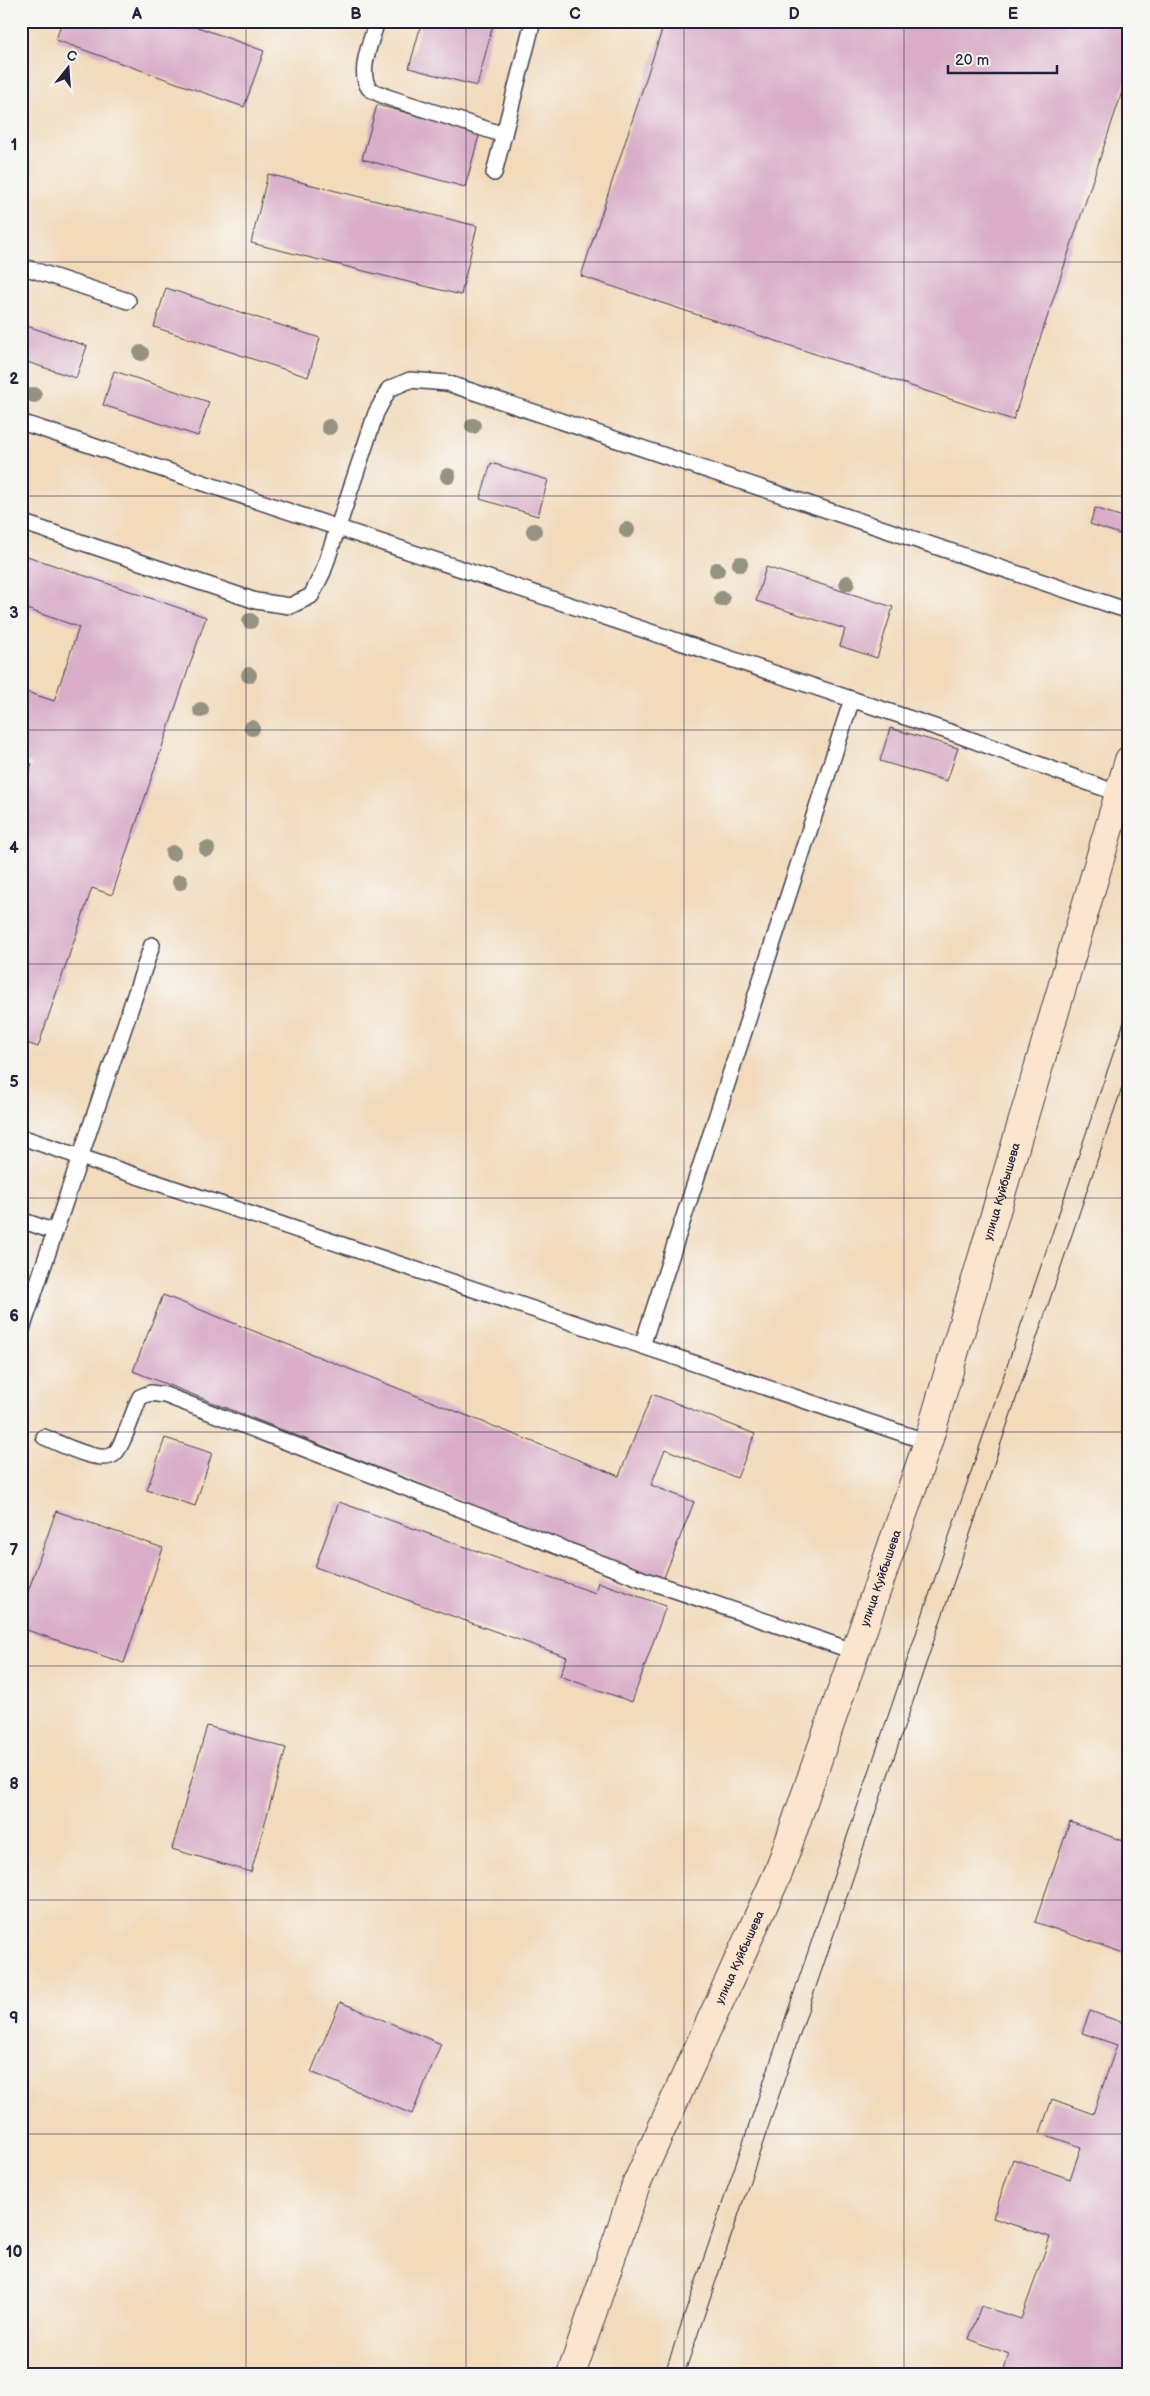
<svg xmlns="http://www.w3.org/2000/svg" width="1150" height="2396" font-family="'Balsamiq Sans',sans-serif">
  <rect width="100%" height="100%" fill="#f6f6f2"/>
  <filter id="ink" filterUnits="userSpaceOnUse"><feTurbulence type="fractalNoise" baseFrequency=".02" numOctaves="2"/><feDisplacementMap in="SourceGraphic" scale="10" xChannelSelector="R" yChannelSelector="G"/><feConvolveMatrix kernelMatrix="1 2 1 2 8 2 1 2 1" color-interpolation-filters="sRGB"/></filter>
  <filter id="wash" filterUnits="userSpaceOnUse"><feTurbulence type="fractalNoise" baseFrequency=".0096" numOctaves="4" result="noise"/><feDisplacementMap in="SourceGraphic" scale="20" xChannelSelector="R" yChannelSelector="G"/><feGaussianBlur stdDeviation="1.12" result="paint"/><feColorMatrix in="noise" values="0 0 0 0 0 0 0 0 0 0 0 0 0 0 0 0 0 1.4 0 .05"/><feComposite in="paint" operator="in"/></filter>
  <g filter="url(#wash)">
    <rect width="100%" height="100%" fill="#f2dabb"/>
    <g id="blocks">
      <path fill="#d9adc8" d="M62 21H181L264 51 244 107 56 40Z
        M422 21H494L477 86 409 68Z
        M665 21H1129V71L1013 420 581 276Z
        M377 105 480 132 465 187 362 159Z
        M268 174 477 226 461 295 251 243Z
        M166 288 320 338 308 377 154 327Z
        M21 324 87 346 76 378 21 360Z
        M114 371 209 402 198 436 103 405Z
        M491 463 548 480 538 516 480 499Z
        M1095 508 1129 519V537L1090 524Z
        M21 554 206 617 112 895 92 888 38 1047 21 1041V796L32 764 21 760V690L54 701 79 627 21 607Z
        M766 567 893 607 877 658 840 646 845 629 756 601Z
        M890 728 958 748 947 781 880 761Z
        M163 1295 619 1476 652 1394 755 1434 737 1478 665 1449 651 1485 694 1502 663 1580 133 1371Z
        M165 1438 212 1453 195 1506 147 1490Z
        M339 1502 595 1593 598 1582 666 1606 632 1702 560 1676 567 1657 315 1567Z
        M56 1511 163 1548 124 1663 21 1628V1612Z
        M207 1726 286 1748 251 1872 172 1849Z
        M1070 1822 1129 1843V1955L1035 1922Z
        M340 2002 441 2044 412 2114 311 2072Z
        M1090 2011 1129 2025V2375H1002L1009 2354 969 2339 981 2306 1021 2319 1050 2237 993 2218 1013 2159 1070 2179 1081 2147 1040 2133 1052 2099 1093 2114 1117 2045 1082 2033Z"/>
    </g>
  </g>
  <g filter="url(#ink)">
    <use href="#blocks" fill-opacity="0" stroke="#413e4e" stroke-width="1"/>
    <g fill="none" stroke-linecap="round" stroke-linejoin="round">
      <defs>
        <path id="lane" d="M377 21C372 39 357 72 369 88 373 92 381 94 387 97L504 135
          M494 173 533 21
          M21 266 128 301
          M21 422 950 732 1117 793
          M21 522 256 601 290 606 311 596 323 572 376 413 389 389 410 380 447 383 1129 611
          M21 1137 928 1442
          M21 1220 55 1232
          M21 1332 152 945
          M642 1346 852 699
          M44 1437C59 1443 101 1465 114 1454 123 1447 134 1409 140 1397L150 1393 165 1395 642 1579 856 1652"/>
        <g id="secondary">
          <path id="s1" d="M571 2375 636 2185 779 1871 928 1442 1129 760"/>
        </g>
      </defs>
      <use href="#lane" stroke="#413e4e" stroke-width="18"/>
      <use href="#secondary" stroke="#413e4e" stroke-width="30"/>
      <use href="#lane" stroke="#fff" stroke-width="15"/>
      <use href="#secondary" stroke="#fbe5cf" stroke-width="28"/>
      <path stroke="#22223b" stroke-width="1" d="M664 2375 1129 1007
        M684 2375 1129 1067"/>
    </g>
    <g fill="#969281">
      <circle cx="141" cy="353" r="8"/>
      <circle cx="34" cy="395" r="8"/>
      <circle cx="473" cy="426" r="8"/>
      <circle cx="329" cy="427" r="8"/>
      <circle cx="448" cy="476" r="8"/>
      <circle cx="627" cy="530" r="8"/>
      <circle cx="534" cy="531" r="8"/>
      <circle cx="740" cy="564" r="8"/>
      <circle cx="717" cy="570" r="8"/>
      <circle cx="847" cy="583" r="8"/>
      <circle cx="722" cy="599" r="8"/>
      <circle cx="250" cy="621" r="8"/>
      <circle cx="249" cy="675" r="8"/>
      <circle cx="201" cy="710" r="8"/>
      <circle cx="252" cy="728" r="8"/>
      <circle cx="207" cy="849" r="8"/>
      <circle cx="173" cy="853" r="8"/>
      <circle cx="180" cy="882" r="8"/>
    </g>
  </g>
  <path fill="none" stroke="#22223b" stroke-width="1" stroke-opacity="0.55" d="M246 21V2375M466 21V2375M684 21V2375M904 21V2375M21 262H1129M21 496H1129M21 730H1129M21 964H1129M21 1198H1129M21 1432H1129M21 1666H1129M21 1900H1129M21 2134H1129"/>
  <g text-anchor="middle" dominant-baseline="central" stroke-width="4.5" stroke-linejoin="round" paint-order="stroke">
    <g font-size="12" fill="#22223b" stroke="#f6f6f2">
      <text stroke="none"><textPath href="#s1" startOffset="1261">улица Куйбышева</textPath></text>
      <text stroke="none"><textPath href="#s1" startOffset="856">улица Куйбышева</textPath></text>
      <text stroke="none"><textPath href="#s1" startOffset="451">улица Куйбышева</textPath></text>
    </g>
  </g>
  <rect width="1150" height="2396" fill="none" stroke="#f6f6f2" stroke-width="55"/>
  <g transform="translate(68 68) rotate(17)" stroke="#f6f6f2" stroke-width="4" paint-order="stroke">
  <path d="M0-4L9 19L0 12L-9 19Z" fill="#22223b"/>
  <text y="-8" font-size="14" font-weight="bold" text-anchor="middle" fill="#22223b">С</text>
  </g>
  <path d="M948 65v8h109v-8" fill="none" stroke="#22223b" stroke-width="2.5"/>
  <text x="955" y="65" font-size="15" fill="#22223b" stroke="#f6f6f2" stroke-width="4" paint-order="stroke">20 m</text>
  <rect x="28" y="28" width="1094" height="2340" fill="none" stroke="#22223b" stroke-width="2"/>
  <g font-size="16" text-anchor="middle" font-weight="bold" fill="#22223b">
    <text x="137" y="19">A</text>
    <text x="356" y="19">B</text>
    <text x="575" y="19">C</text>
    <text x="794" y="19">D</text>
    <text x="1013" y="19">E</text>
    <text x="14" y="150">1</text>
    <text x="14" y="384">2</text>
    <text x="14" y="618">3</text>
    <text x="14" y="853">4</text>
    <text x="14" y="1087">5</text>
    <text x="14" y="1321">6</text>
    <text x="14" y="1555">7</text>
    <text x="14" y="1789">8</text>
    <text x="14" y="2023">9</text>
    <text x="14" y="2257">10</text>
  </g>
</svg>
